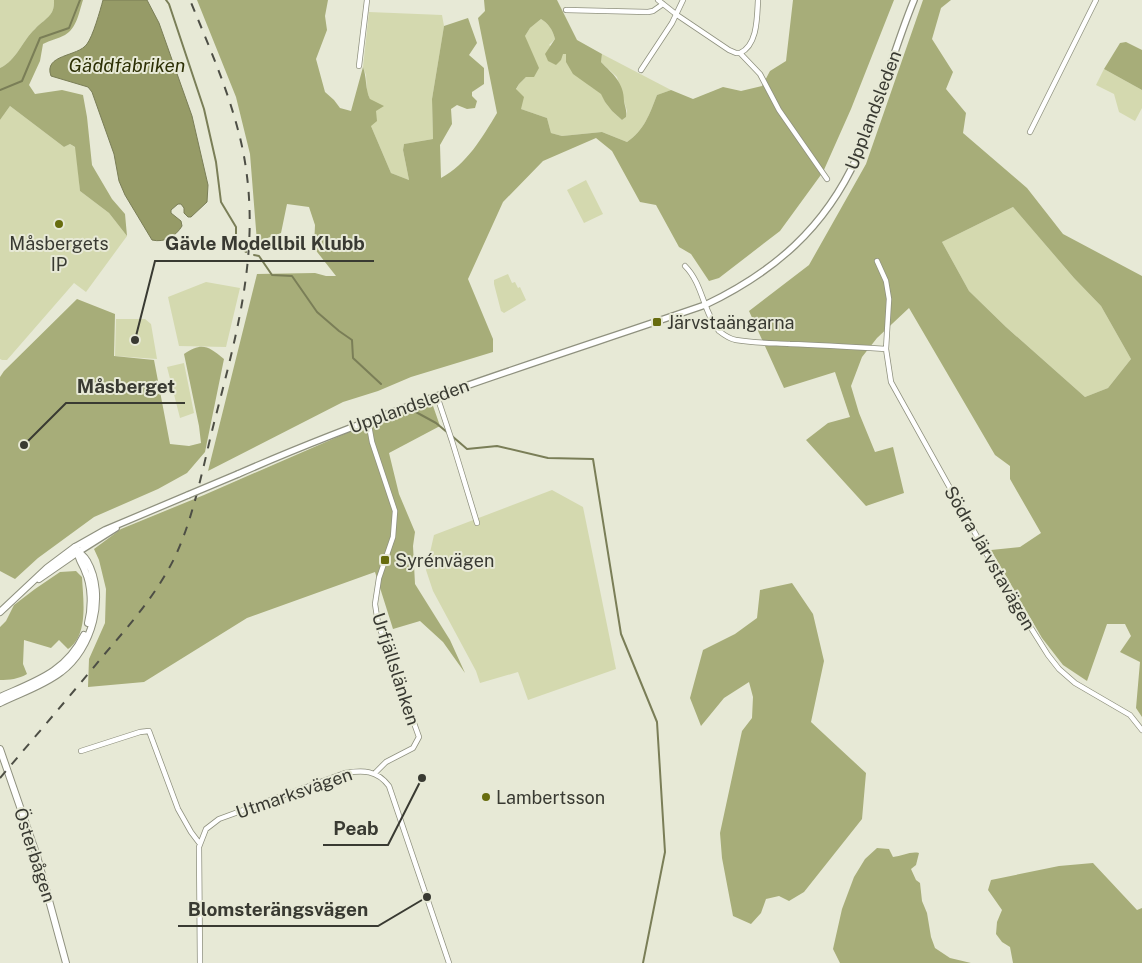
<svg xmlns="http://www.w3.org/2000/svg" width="1142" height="963" font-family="'Public Sans',sans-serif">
  <rect width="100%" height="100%" fill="#e7e9d6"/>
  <path fill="#d4d9af" d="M0 0H54C54 4 54 8 52 12 48 19 40 23 35 29 22 41 17 60 0 68Z
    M369 12 442 15 444 26 432 99 433 139 404 144 403 150 409 180 391 173 371 126 370 99 367 92 366 75 363 67Z
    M541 19C548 23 553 30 555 39L549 45 563 54H566L590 86 602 94 605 102 612 111 622 120 626 117 627 111 617 77 601 62 602 54 671 90 657 95C650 113 644 131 627 142L602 132 562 136 551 133 547 118 521 109 516 90 519 84 526 77 525 36 530 28Z
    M1104 69 1142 90V108L1135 121 1119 112 1114 94 1096 85Z
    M10 106 64 147 70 144 76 148 80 191 109 213 127 236 86 292 74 283 7 360H2L0 359V120Z
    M586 180 603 214 584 223 567 190Z
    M1013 207 1074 278 1101 306 1131 359 1108 388 1085 397 1006 327 969 291 942 242Z
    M508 274 512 283 515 282 518 288 520 287 526 300 504 313 501 311 494 284V280Z
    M206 282 240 288 226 347 179 346 168 297Z
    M116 319H145L151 324 157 359 115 356Z
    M184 363 194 413 180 418 167 367Z
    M552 490 583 507 616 669 528 700 518 672 480 683 476 671 433 591 426 570 434 535Z"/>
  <path fill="#a7ad79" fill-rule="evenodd" d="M54 0H83C79 12 77 28 65 35 58 39 50 40 43 44L40 61 29 85 35 94 62 90 83 95 87 117 92 165 112 199 125 214 127 236 109 213 80 191 75 147 70 144 64 147 10 106 0 120V68C17 60 22 41 35 29 40 23 48 19 52 12 54 8 54 4 54 0Z
    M197 0H328L325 16 327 30 316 59 325 92 334 100 340 108 351 111 363 67C367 78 365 89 370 99L384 106 376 111 377 121 371 126 391 173 409 180 403 150 404 144 433 139 432 99 444 26 468 18 477 43 469 55 484 68V84L472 92V96L477 101 475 108 467 109 457 105 451 109 452 124 440 145 441 178C467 164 482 138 497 113L478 18 485 11 484 0H557L577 40 602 54 601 62C613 74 624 83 624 101 625 107 627 111 626 117L622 120 612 111 605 102 601 94 573 74 566 62V54H563L561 60 556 65 548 61 545 54 555 39C553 30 548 23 541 19L530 28 525 36 539 68 534 77H526L519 84 516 89 524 97 521 109 547 118 551 133 562 136 602 132 627 142C644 131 650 113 657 95L671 90 693 99 723 87 741 91 762 86 770 71 786 61 793 0H894L851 109 823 172 780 231 719 278 709 281 691 254 679 247 656 205 640 202 612 151 596 138 543 161 503 202 468 279 493 339V352L411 377 378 391 343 402 208 471 257 274 315 273 326 276H336L314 248 315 225 309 207 287 204 281 233 257 242 250 154 236 97Z
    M923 0H951L941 8 932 39 953 72 946 89 966 113 963 133 1027 188 1063 234 1142 276V717L1136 708 1140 662 1120 652 1131 636 1125 624H1107L1087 681 1063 665 1042 638 991 550 1020 547 1041 533 1010 479V466L995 455 909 308 877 338 862 357 851 386 859 413 875 452 893 447 904 493 866 506 806 440 828 423 850 417 835 372 784 388 749 311 809 265 866 164ZM1013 207 1074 278 1101 306 1131 359 1108 388 1085 397 1006 327 969 291 942 242Z
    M1126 42 1142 50V90L1104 69 1120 43Z
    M77 299 115 314 114 356 154 360 170 444 189 446 201 443 199 426 184 354C202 342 208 346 224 359L205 452 187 473 158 489 94 517 38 558 15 579 0 571V377L4 371Z
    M432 403 440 426 389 453 399 494 415 532 413 546 415 584 450 640 465 673 443 642 420 621 393 629 375 572 247 618 144 682 88 687 89 659 105 623 106 589 99 560 94 549 121 529 204 495 351 431Z
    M76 571 82 577C83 599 89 635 68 649L59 640 51 648 24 640 23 664 27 674C19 679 9 680 0 680V627L6 621 14 605 35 589 60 572Z
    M792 583 813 614 824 661 811 722 866 773 862 819 804 892 789 901 779 896 766 899 761 913 751 924 733 916 722 858 720 833 742 731 752 718 753 697 749 682 724 698 701 726 690 698 703 650 735 634 757 618 760 590Z
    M877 848 889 849 893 857C902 856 911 851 919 853L916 865 911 869 916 880 920 883 922 901 927 913 931 937 935 948 950 958 971 963H840L833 949 842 909 854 877 865 859Z
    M1093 863 1137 910 1142 908V963H1013L1010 947 1002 942 996 934 997 922 1002 910 988 890 991 880 1059 866Z"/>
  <path fill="#969b67" stroke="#7a7e57" d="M103 0H147L159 23 192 116 208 185 207 202 191 217H188L184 213V208L181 204H178L171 210V213L181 221 182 226C176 236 165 243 152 240L125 195 119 181 114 154 92 92 88 87 51 76C43 54 78 57 87 44 93 36 100 11 103 0Z"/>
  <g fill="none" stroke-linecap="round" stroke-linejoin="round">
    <path stroke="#7a7e57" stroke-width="2" d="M166 0 169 4 204 109 216 162 221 202 236 227V246L246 252
      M0 90 22 81 40 38 69 28 80 0
      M254 255 259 256 272 275 292 276 317 312 339 331 352 340 353 358 381 384
      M414 411 436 423 448 433
      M452 436 467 449 497 446 548 458 593 459 621 634 657 722 665 852 643 963"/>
    <defs>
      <path id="minor" d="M658 0 677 15 729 50 736 53H740
        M566 10 648 12 653 11 663 4
        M740 53 760 74 779 110 827 179
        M740 53C758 45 757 16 758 0
        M359 66 367 0
        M641 70 672 23 683 0
        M1030 132 1096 0
        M877 261 886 281 889 299 886 349 891 382 1004 585 1048 655 1059 669 1075 683 1130 715 1142 730
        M685 266C703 284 703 312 719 331 724 335 730 339 736 340 754 343 772 343 790 344 822 345 854 347 886 349
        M437 396 452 441 477 523
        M368 420 372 442 395 511 393 537 379 578 375 604 378 623 419 737 413 748 386 762 375 773
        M81 751 140 732 149 731 178 809 191 832 200 844
        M200 963 199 847 206 829 219 819 345 773C363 770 377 770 389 786L449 963"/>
      <path id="tertiary" d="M238 474C390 407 548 359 705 305 774 272 825 228 857 157 879 107 893 51 914 0
        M75 547 105 530 188 495
        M78 552 116 528"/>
      <path id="secondary" d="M78 552C78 560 83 564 85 571 92 586 92 607 88 623
        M39 579 78 552
        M0 612 47 568 75 547C78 553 84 555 87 561 107 596 92 649 61 672 43 686 20 693 0 703
        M0 697C36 681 66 672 84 635
        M0 749 37 856 66 963"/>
    </defs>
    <use href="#minor" stroke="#8f917f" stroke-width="6"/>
    <use href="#tertiary" stroke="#8f917f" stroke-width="8"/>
    <use href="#secondary" stroke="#8f917f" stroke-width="8"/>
    <use href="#minor" stroke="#fff" stroke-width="4.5"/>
    <use href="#tertiary" stroke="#fff" stroke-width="5.5"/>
    <use href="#secondary" stroke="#fff" stroke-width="6"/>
    <path stroke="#4d4e45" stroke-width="2" stroke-dasharray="9 9" stroke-linecap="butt" d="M0 778C34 738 69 697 103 656 126 629 150 602 168 570 191 531 202 471 213 427 237 333 262 248 243 151 232 98 210 49 190 0"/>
    <defs>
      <path id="tertiary-bridge" d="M188 495 238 474"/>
    </defs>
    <use href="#tertiary-bridge" stroke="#8f917f" stroke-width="8" stroke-linecap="butt"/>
    <use href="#tertiary-bridge" stroke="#fff" stroke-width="5.5"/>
  </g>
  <g fill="#676c0e" stroke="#e7e9d6" stroke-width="2">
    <circle cx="59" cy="224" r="5"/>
    <rect x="652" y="317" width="10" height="10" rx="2.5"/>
    <rect x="380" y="555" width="10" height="10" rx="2.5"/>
    <circle cx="486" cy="797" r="5"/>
  </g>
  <g text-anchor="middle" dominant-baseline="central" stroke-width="4" stroke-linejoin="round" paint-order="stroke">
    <g font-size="18" fill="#393a32" stroke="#e7e9d6">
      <text transform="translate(873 110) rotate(-69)">Upplandsleden</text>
      <text transform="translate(409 406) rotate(-20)">Upplandsleden</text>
      <text transform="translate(990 558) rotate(60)">Södra Järvstavägen</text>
      <text transform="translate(396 669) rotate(72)">Urfjällslänken</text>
      <text transform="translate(294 793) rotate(-19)">Utmarksvägen</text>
      <text transform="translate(35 855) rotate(72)">Österbågen</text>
    </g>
    <g font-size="18" fill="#393a32" stroke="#e7e9d6" text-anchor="start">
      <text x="59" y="243" text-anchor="middle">Måsbergets<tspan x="59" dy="21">IP</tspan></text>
      <text x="667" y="322">Järvstaängarna</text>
      <text x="395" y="560">Syrénvägen</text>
      <text x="496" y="797">Lambertsson</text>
    </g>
    <g font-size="19" font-style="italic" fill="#2d3005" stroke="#e7e9d6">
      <text x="127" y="65">Gäddfabriken</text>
    </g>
  </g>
  <path fill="none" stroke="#393a32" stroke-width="2" d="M135 340L155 261H374M24 445L66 403H185M422 778L388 845H323M427 897L378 926H178"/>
  <g fill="#393a32" stroke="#e7e9d6" stroke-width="2">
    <circle cx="135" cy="340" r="5"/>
    <circle cx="24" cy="445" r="5"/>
    <circle cx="422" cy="778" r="5"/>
    <circle cx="427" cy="897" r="5"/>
  </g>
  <g font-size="19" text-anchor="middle" font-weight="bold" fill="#393a32" stroke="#e7e9d6" stroke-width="4" stroke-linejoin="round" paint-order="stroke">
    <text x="265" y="250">Gävle Modellbil Klubb</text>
    <text x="126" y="393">Måsberget</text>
    <text x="356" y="835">Peab</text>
    <text x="278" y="916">Blomsterängsvägen</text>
  </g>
</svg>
